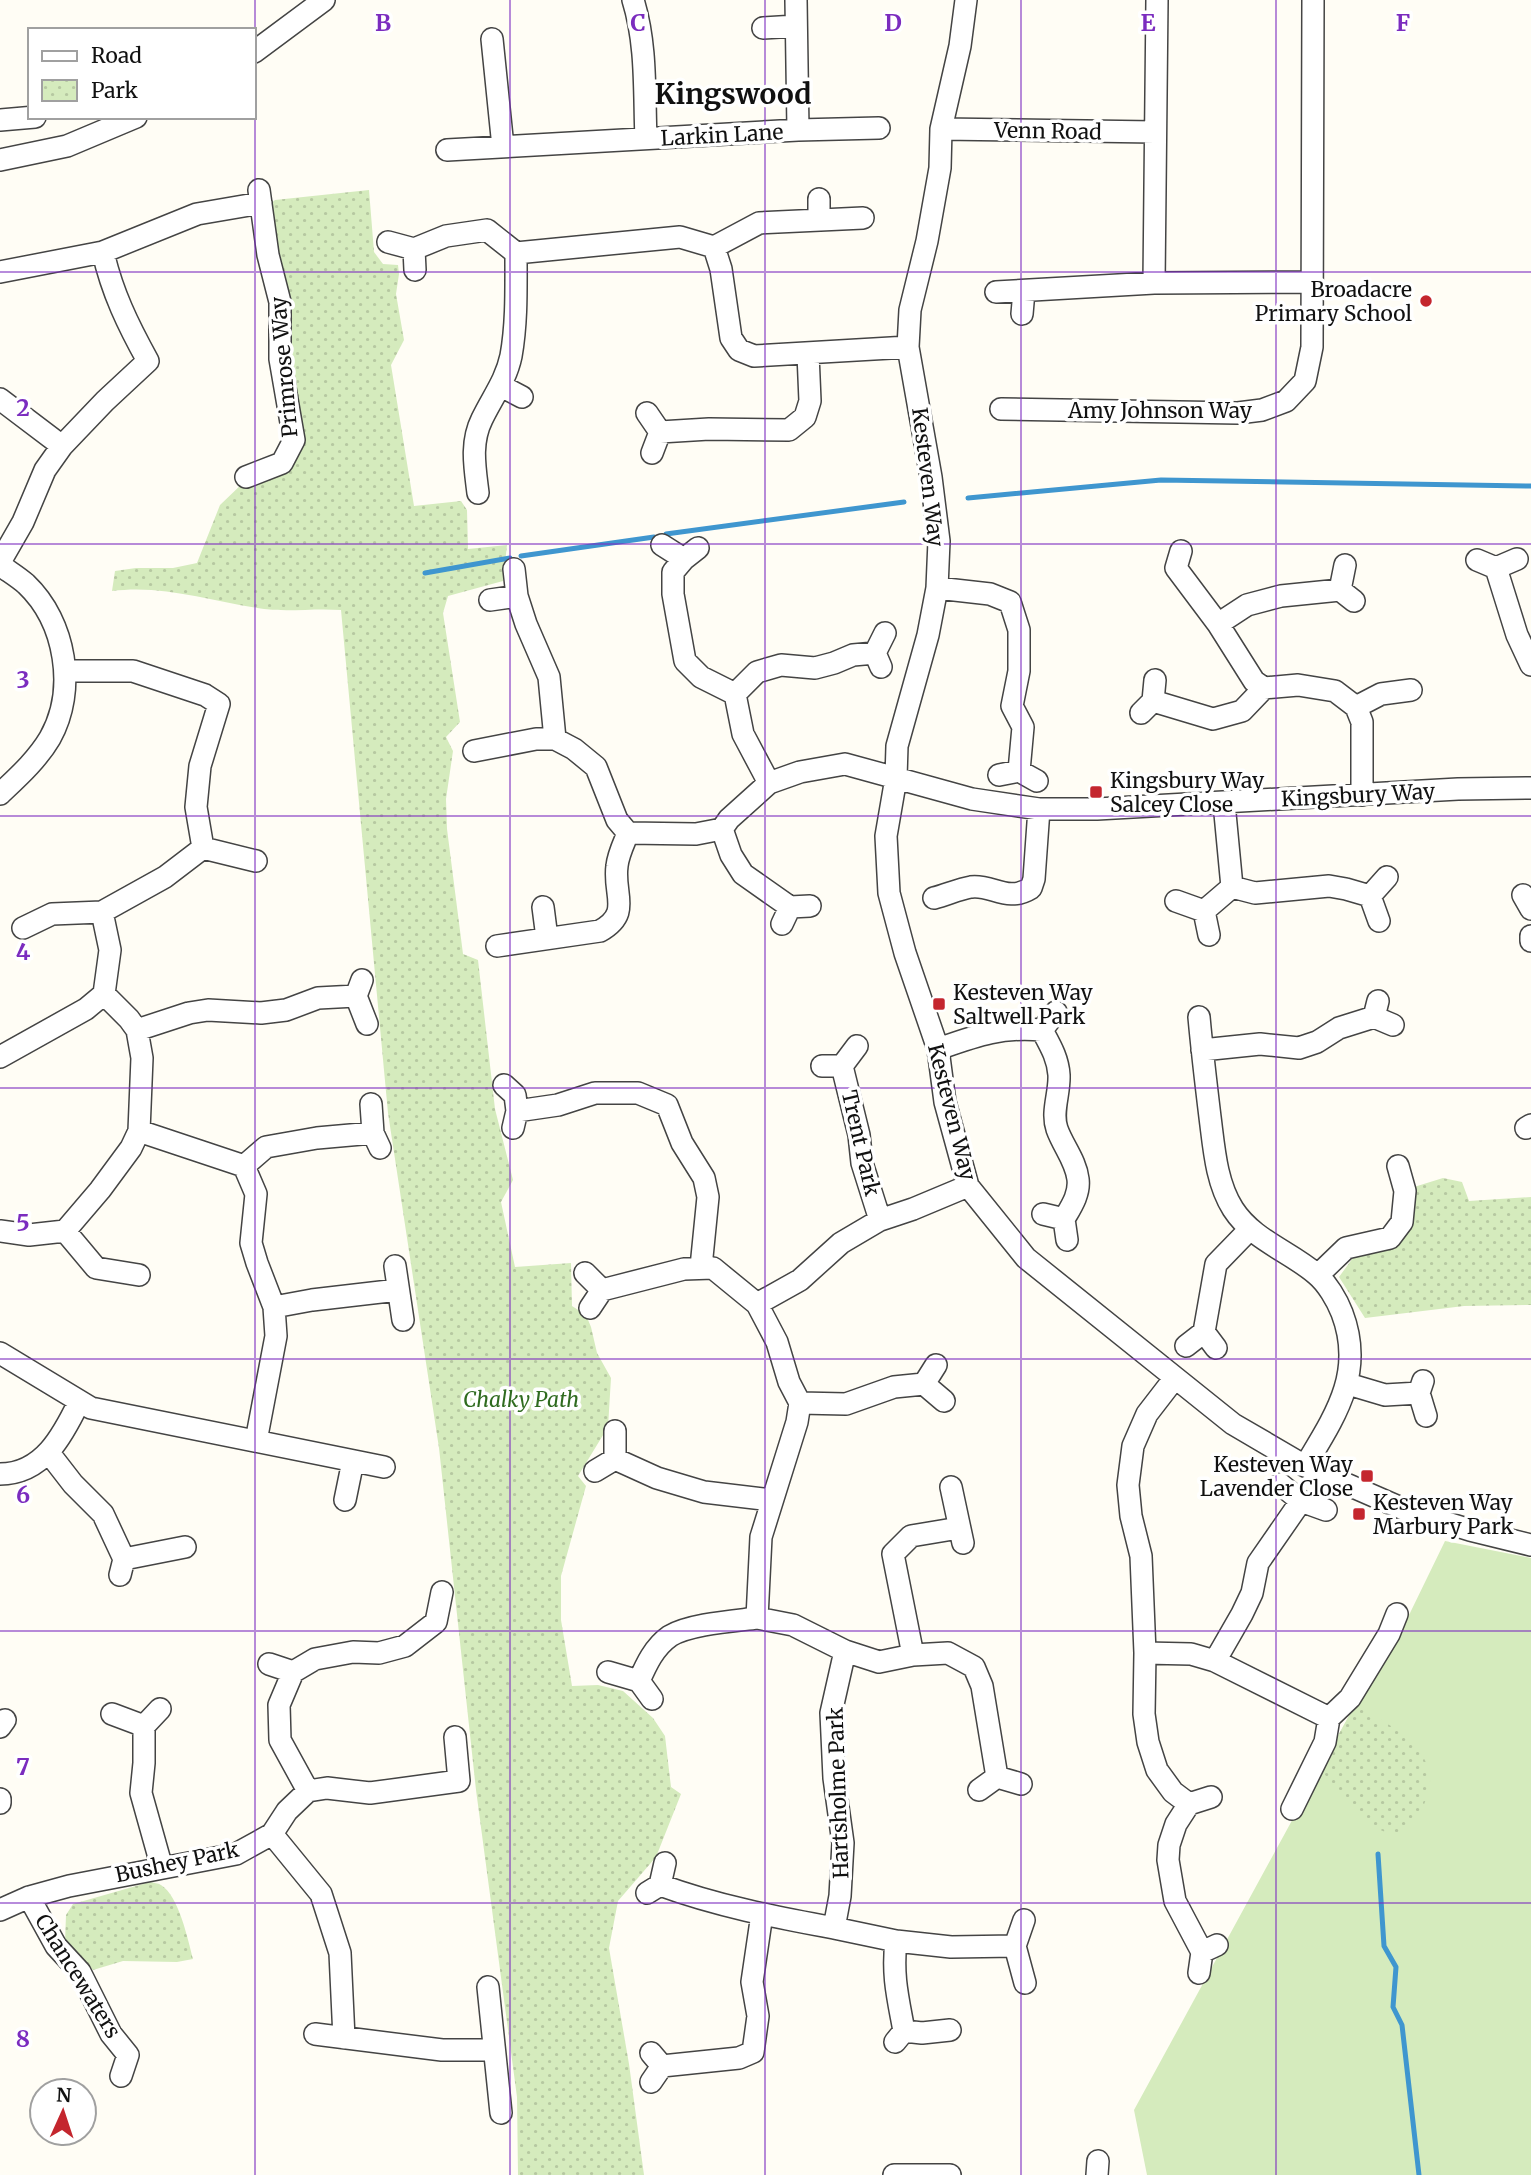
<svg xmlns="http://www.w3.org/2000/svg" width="1531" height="2175" font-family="Merriweather,serif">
  <defs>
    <pattern id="park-dots" width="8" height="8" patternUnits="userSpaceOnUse" patternTransform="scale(1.75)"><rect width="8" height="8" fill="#d5ebbd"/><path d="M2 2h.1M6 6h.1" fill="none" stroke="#b6c8a1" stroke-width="1.8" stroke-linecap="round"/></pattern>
  </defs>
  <rect width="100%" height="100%" fill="#fffdf5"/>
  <path fill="#d5ebbd" d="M1445 1541 1531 1558V2175H1147L1134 2110 1355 1705 1410 1613Z"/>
  <path fill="url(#park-dots)" d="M369 190 374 252 383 264 398 265 399 274 396 294 404 340 391 365 414 506 461 501 467 510 468 549 507 545 503 581 448 596 443 613 460 722 446 737 453 751 446 799 447 829 463 954 478 960 495 1109 513 1180 501 1202 515 1267 571 1263 572 1306 586 1315 591 1327 597 1353 611 1378 608 1427 578 1476 586 1486 561 1576V1620L572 1686 598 1685 623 1691 653 1718 665 1736 671 1787 681 1794 656 1857 618 1901 609 1948 629 2064 644 2175H518L517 2097 476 1790 439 1448 388 1113 341 610C315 608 289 612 264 609 213 602 164 584 112 591L115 571 136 568H173L197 563 220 505 244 482 298 440 267 207 275 200Z
    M1443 1178 1462 1182 1469 1201 1531 1197V1305L1464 1306 1365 1318 1339 1277 1355 1255 1371 1250 1414 1187Z
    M1355 1705C1381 1719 1430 1745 1430 1779 1431 1794 1420 1812 1414 1826L1392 1835 1369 1825 1333 1791 1321 1766Z
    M150 1882C154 1883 158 1883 161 1885 179 1896 188 1940 193 1959L177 1962 123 1961 93 1970 65 1942 66 1915 73 1904Z"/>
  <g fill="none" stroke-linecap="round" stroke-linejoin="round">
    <path stroke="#3f96cf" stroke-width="5" d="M968 498 1161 480 1531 486
      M666 534 904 502
      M521 556 654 537
      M425 573 510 558
      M1378 1854 1384 1946 1396 1967 1393 2007 1402 2025 1419 2175"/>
    <defs>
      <path id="minor" d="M633 0C647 45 644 93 646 139
        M796 0 798 130
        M966 0 960 46 941 129 940 168 927 241 910 310 908 347 931 477 939 541 937 588 928 635 897 746 896 778 886 836 889 893 905 953 938 1049 945 1102 968 1186 1026 1258 1233 1424 1305 1466 1408 1511 1470 1530 1531 1545
        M763 28 796 26
        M492 39 503 147
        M254 52 324 0
        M0 120 35 117
        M941 129 1155 132
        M447 150 798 130 879 128
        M0 160 67 146 136 117
        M819 220V199
        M388 242 414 249 415 270
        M714 247 759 223 863 218
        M414 249 446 236 487 230 516 253C516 287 517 323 511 356 506 380 492 398 482 419 470 443 475 468 478 493
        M516 253 680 237 714 247 721 269 731 338 739 350 754 356 908 347
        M0 272 103 252 197 214 261 203
        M1154 283 1157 0
        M996 292 1154 283 1312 282
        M1022 314 1024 291
        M501 386 522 397
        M0 399 62 446
        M1001 409 1238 413 1262 410 1286 401 1305 381 1312 347 1313 0
        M647 413 660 432 652 453
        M660 432 709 429 789 430 805 417 810 401 808 354
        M246 477 282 463 294 440 280 359V302L268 255 259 190
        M662 545 684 559
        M698 548 684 559 673 572V594L685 661 701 677 735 694 743 734 769 783
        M1181 551 1176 568 1218 624 1254 681 1264 688 1298 685 1335 691 1356 707 1362 722V795
        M1477 560 1496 568 1517 559
        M0 562 23 522 45 470 62 446 105 401 148 361C128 325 112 292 103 252
        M0 565C8 571 18 577 26 584 66 622 77 690 50 738 37 760 18 777 0 794
        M1345 565 1340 590 1354 601
        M1496 568 1517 635 1531 665
        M514 569 517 596 526 624 549 677 555 739
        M937 588 990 594 1010 602 1019 630V671L1012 706 1023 727 1019 771
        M490 600 517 596
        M1218 624 1247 605 1281 596 1340 590
        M881 667 875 653 885 633
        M735 694 757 672 781 665 815 668 834 663 853 655 875 653
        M1153 701 1213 719 1242 711 1264 688
        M1356 707 1381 694 1411 690
        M1141 713 1153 701 1155 680
        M474 751 536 739H555L574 749 596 767 617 820 628 833
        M999 775 1019 771 1037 781
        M1224 803 1232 887
        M722 829 731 855 743 874 790 907
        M628 833 696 834 722 829 729 819 769 783 800 772 845 764 972 799 1039 809H1097L1458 789 1531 788
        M203 848 256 861
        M1523 895 1531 909
        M934 898C946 895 959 889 971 887 992 884 1007 903 1031 888L1034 879 1039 809
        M1176 901 1204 911 1209 935
        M543 907 547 938
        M1204 911 1232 887 1255 893 1329 886 1346 889 1370 896
        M1379 921 1370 896 1387 877
        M782 924 790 907 810 906
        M23 928 52 914 102 912 165 877 203 848 196 807 200 766 219 704 205 695 133 671H65
        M1531 936V941
        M497 946 600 931C632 913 613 895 617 866 618 855 624 843 628 833
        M362 980 356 996 367 1024
        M1378 1001 1374 1017 1393 1025
        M1199 1017C1202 1050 1206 1084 1210 1117 1214 1148 1216 1182 1233 1209 1253 1240 1289 1251 1316 1274 1327 1283 1337 1300 1342 1313 1365 1373 1335 1416 1305 1466
        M137 1030 189 1013 208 1010 261 1013 286 1010 318 998 356 996
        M1042 1030 1056 1012
        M938 1049C975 1036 1001 1026 1042 1030 1050 1045 1058 1058 1059 1075 1060 1093 1051 1112 1057 1129 1063 1146 1076 1161 1078 1179 1080 1194 1071 1207 1064 1219
        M1202 1050 1260 1044 1299 1048 1317 1042 1339 1028 1374 1017
        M0 1057 86 1009 104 994 110 950 102 912
        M822 1066H842L857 1046
        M842 1066 859 1135 862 1163 880 1220
        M504 1085 515 1095 517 1111 513 1128
        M371 1104 373 1133 380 1148
        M517 1111 558 1105 595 1093H638L667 1105 682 1143 704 1178 708 1197 701 1267
        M1526 1128 1531 1125
        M139 1131 244 1166 266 1147 317 1138 373 1133
        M244 1166 256 1194 251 1243 257 1263 274 1307 276 1336 256 1441
        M1043 1214 1064 1219 1067 1240
        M0 1231 29 1235 65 1231 100 1190 131 1148 139 1131 142 1058 137 1030 129 1019 104 994
        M65 1231 96 1268 139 1275
        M395 1266 403 1320
        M585 1273 602 1290 590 1308
        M1318 1275 1346 1248 1390 1238 1402 1222 1405 1191 1398 1166
        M602 1290 684 1269 713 1268 757 1304 777 1342 789 1382 800 1403 797 1422 761 1537 757 1618 793 1625 845 1651 831 1713 834 1778 843 1843 840 1896 834 1928C775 1917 717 1906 660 1885
        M757 1304 800 1280 841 1243 880 1220 913 1209 968 1186
        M274 1307 312 1300 398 1290
        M1204 1332 1216 1264 1250 1229
        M1186 1346 1204 1332 1216 1348
        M0 1353 91 1408 384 1467
        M936 1365 924 1384 944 1401
        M1174 1379 1147 1414 1133 1446 1128 1485 1131 1516 1141 1556 1145 1653 1144 1714 1148 1742 1157 1770 1173 1792 1189 1804 1211 1797
        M1423 1381 1419 1393 1426 1416
        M1348 1384 1385 1395 1419 1393
        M800 1403 846 1404 894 1387 924 1384
        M49 1453 73 1484 103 1514 124 1559 120 1575
        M615 1459 657 1478 704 1492 772 1500
        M595 1471 615 1459V1431
        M0 1474C43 1474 63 1435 79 1402
        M1280 1484 1301 1501 1326 1510
        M951 1487 963 1543
        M345 1500 353 1461
        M124 1559 185 1547
        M845 1651 879 1662 913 1655 948 1653 974 1667 982 1686 997 1777
        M1145 1653 1191 1654 1215 1661 1329 1718
        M913 1655 893 1554 911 1536 959 1528
        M1215 1661 1242 1614 1252 1593 1258 1563 1301 1501
        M269 1664 293 1672
        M608 1672 639 1681
        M652 1699 639 1681C646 1665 654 1647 670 1636 690 1624 734 1621 757 1618
        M112 1714 144 1726V1763L141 1793 162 1868
        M144 1726 160 1709
        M0 1727 5 1720
        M979 1790 997 1777 1021 1784
        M308 1791 280 1740 279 1705 293 1672 315 1659 353 1652 379 1653 405 1646 436 1622 442 1592
        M0 1799V1803
        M1189 1804 1176 1824 1169 1845 1168 1860 1175 1901 1202 1952
        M1292 1809 1325 1742 1329 1718 1350 1698 1389 1634 1397 1614
        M272 1834 321 1894 340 1953 344 2038
        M647 1893 660 1885 665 1863
        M29 1897 56 1946 80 1972 111 2034 128 2055 121 2076
        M0 1910 29 1897 69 1886 236 1854 272 1834 287 1811 308 1791 327 1788 370 1793 459 1781 455 1737
        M1024 1920 1015 1946 1025 1983
        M834 1928 896 1941 951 1947 1015 1946
        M1199 1973 1202 1952 1217 1945
        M488 1987 501 2113
        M904 2031 922 2033 950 2030
        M315 2034 442 2050H494
        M895 2042 904 2031C898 1998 892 1976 896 1941
        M651 2053 662 2066 651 2082
        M662 2066 739 2058 753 2052 758 2016 752 1982 762 1914
        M894 2175H950
        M1097 2175 1098 2161"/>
    </defs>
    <use href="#minor" stroke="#444" stroke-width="24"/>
    <use href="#minor" stroke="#fff" stroke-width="21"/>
  </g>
  <path fill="none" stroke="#7b2cbf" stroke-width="2" stroke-opacity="0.55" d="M255 0V2175M510 0V2175M765 0V2175M1021 0V2175M1276 0V2175M0 272H1531M0 544H1531M0 816H1531M0 1088H1531M0 1359H1531M0 1631H1531M0 1903H1531"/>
  <g fill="#c4262e" stroke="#fff" stroke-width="2.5">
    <circle cx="1426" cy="301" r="7"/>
    <rect x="1089" y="785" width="14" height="14" rx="3.5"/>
    <rect x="932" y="997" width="14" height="14" rx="3.5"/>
    <rect x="1360" y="1469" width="14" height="14" rx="3.5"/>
    <rect x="1352" y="1507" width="14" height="14" rx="3.5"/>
  </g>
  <g text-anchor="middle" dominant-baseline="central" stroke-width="7" stroke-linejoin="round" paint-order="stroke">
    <g font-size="21" fill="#111" stroke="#fff">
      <text transform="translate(1048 131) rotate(1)">Venn Road</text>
      <text transform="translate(722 135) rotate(-3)">Larkin Lane</text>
      <text transform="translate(284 367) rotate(-95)">Primrose Way</text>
      <text x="1160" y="410">Amy Johnson Way</text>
      <text transform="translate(928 477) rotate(83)">Kesteven Way</text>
      <text transform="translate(1358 795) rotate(-3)">Kingsbury Way</text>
      <text transform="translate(952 1112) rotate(76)">Kesteven Way</text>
      <text transform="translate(861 1143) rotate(77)">Trent Park</text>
      <text transform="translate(838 1793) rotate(-92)">Hartsholme Park</text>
      <text transform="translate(177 1862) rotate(-12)">Bushey Park</text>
      <text transform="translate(78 1976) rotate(58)">Chancewaters</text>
    </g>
    <g font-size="21" fill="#111" stroke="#fff" text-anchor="start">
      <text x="1412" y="289" text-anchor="end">Broadacre<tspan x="1412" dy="24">Primary School</tspan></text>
      <text x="1110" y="780">Kingsbury Way<tspan x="1110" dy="24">Salcey Close</tspan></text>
      <text x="953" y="992">Kesteven Way<tspan x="953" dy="24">Saltwell Park</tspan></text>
      <text x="1353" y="1464" text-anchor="end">Kesteven Way<tspan x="1353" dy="24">Lavender Close</tspan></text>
      <text x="1373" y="1502">Kesteven Way<tspan x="1373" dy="24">Marbury Park</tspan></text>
    </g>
    <g font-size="21" font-style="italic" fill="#2f6b1f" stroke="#fff">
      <text x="521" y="1399">Chalky Path</text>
    </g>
    <g font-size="28" font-weight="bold" fill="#111" stroke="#fff">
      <text x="733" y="94">Kingswood</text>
    </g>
  </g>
  <g font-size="23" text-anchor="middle" font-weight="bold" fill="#7b2cbf" stroke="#fff" stroke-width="7" stroke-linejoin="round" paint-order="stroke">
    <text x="383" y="31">B</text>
    <text x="638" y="31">C</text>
    <text x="893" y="31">D</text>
    <text x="1148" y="31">E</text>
    <text x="1403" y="31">F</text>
    <text x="23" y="416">2</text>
    <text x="23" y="688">3</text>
    <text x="23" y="960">4</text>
    <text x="23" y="1231">5</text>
    <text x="23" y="1503">6</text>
    <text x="23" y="1775">7</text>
    <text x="23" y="2047">8</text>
  </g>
  <rect x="28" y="28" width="228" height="91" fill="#ffffff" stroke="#a0a0a0" stroke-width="2"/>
  <rect x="42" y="51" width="35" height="10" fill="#ffffff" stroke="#a0a0a0" stroke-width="2"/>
  <text x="91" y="63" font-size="21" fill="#111111">Road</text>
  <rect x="42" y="80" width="35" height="21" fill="url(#park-dots)" stroke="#a0a0a0" stroke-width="2"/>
  <text x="91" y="98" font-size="21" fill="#111111">Park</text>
  <g transform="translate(63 2112) rotate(3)"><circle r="33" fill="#ffffff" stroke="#a0a0a0" stroke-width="2"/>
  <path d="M0-5L12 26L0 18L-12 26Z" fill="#c4262e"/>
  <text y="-10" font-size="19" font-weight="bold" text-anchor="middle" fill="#111111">N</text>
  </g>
</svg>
